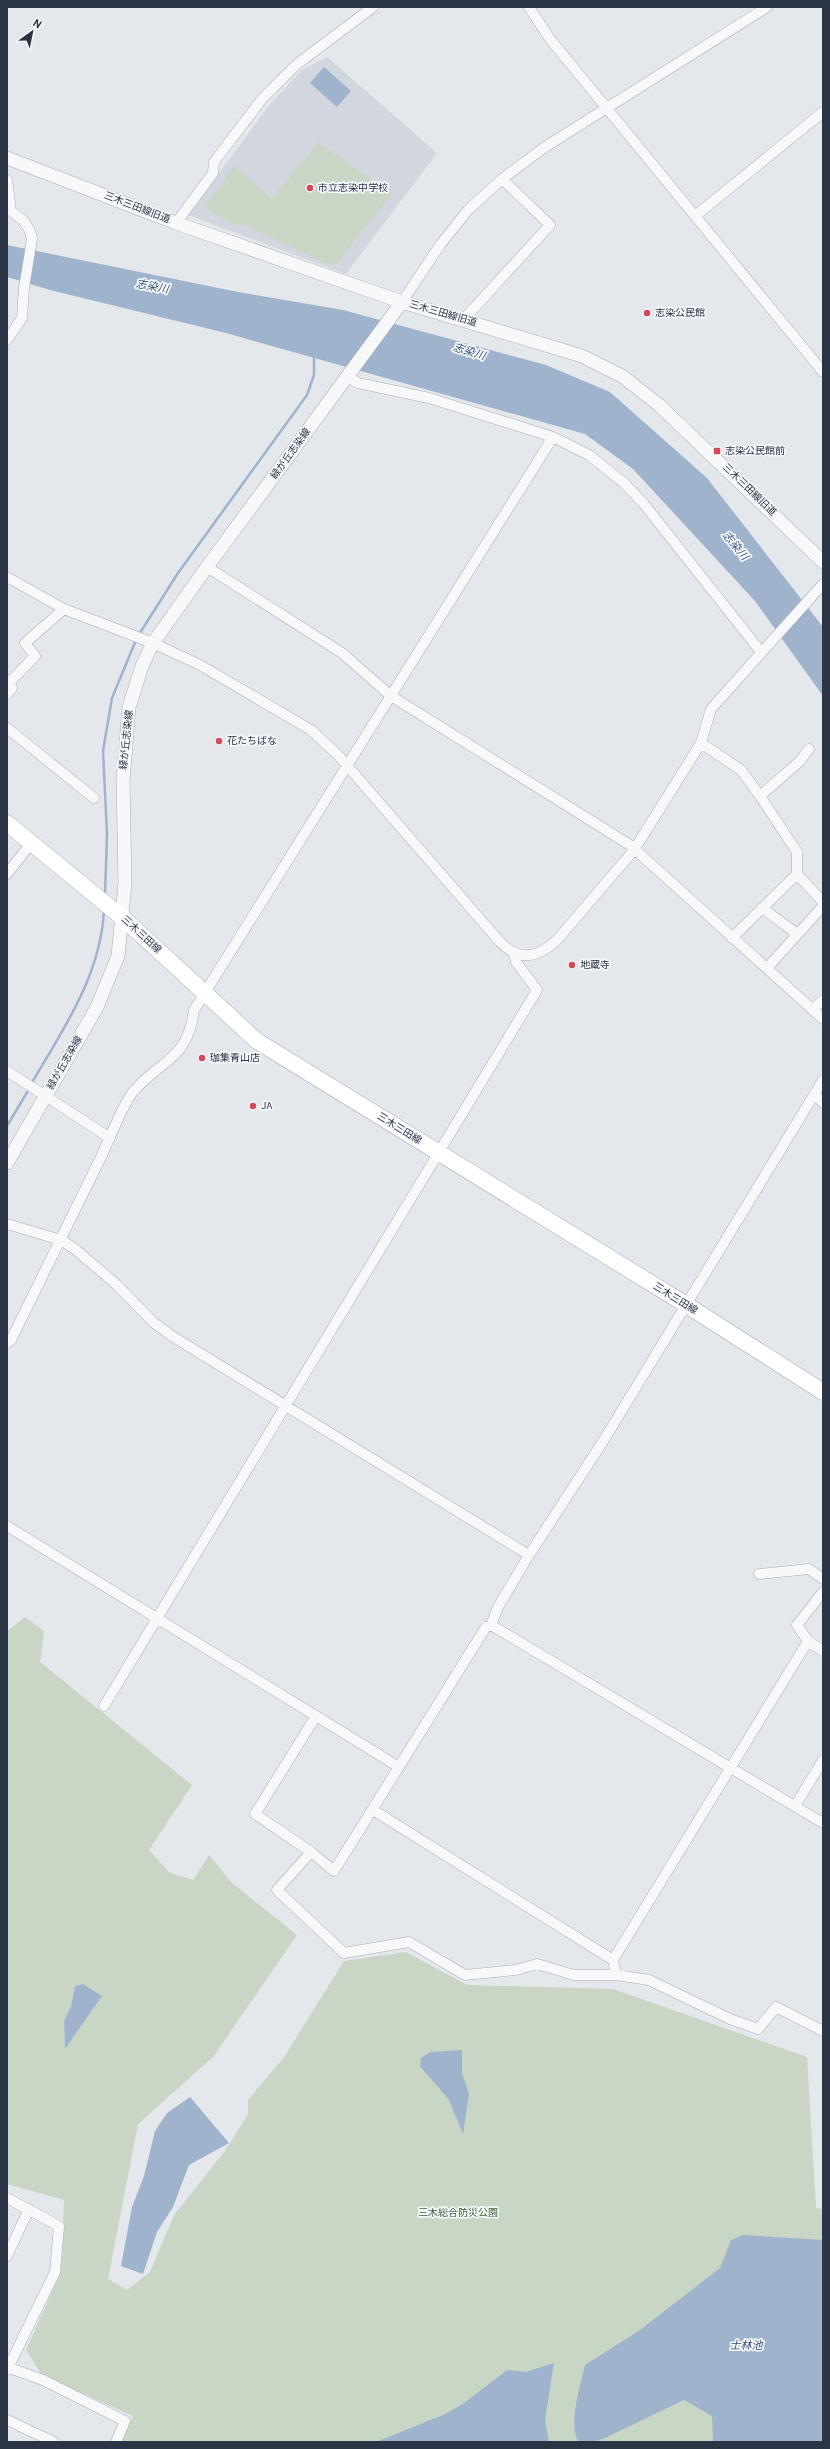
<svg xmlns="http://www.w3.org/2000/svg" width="830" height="2449" font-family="Overpass,'Noto Sans JP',sans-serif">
  <rect width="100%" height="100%" fill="#e4e7ec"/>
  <path fill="#d2d6de" d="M327 57 437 153 346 274 188 215 270 104 302 70Z"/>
  <path fill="#c9d6c5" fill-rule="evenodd" d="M318 142 392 194 337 263H325L243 224 233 225 205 206 234 166 272 199Z
    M25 1617 44 1631 40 1662 192 1785 149 1850 170 1873 193 1880 209 1855 232 1883 297 1935 213 2057 138 2124 108 2279 127 2290 150 2272 174 2215 225 2151 248 2114V2100L284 2057 344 1961 406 1952 467 1985 613 1989 807 2057 816 2208 823 2209V2442H121L133 2416 42 2375 26 2350 61 2272 64 2200 7 2184V1631ZM75 1986 102 1996 65 2048 64 2021 71 2006Z"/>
  <path fill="#9fb4cc" d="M324 67 351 91 337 107 310 83Z
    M7 245 238 292 343 310 546 365 610 392 707 478 823 627V696L755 601 633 469 585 434 226 333 50 290 7 277Z
    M83 1984 102 1996 65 2049 64 2021 71 2006 75 1986Z
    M462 2050V2073L469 2094 463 2134 449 2100 420 2066 421 2058 430 2052Z
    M190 2097 229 2143 189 2165 173 2207 157 2232 143 2274 121 2266 132 2207 144 2176 155 2131 167 2113Z
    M743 2235 823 2240V2442H713L712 2416 684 2400 605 2438 593 2442H579C567 2427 581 2383 585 2365L640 2330 720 2268 731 2240Z
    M554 2363 545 2420 549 2442H376L445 2414 464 2403 507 2370 526 2372Z"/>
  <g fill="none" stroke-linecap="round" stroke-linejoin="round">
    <path stroke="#9fb4cc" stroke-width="2.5" d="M138 636 178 573 307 395 314 375V355
      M105 895 107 834 103 751 112 698 136 640
      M31 1084C63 1030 101 975 104 910
      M7 1126 29 1089"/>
    <defs>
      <path id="minor" d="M529 7 550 39 823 372
        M7 180 11 211 24 221 30 231 32 239 24 288 22 318 7 340
        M695 216 823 112
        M176 223 213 173 214 162 262 99 296 65 373 7
        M402 302 440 245 468 210 502 179 545 147 767 7
        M464 319 550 225 502 179
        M347 377 358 383 429 398 553 437 589 455 624 483 644 504 761 652
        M207 567 342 653 391 696 630 845 823 1019
        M7 577 64 609 153 643 200 665 311 730 338 755 500 942C520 962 537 958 557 940L634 850 701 743 711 709 823 584
        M7 680 12 688 7 694
        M9 683 35 656 25 643 64 609
        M7 728 94 798
        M701 743 741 770 760 796 797 852V874L732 938
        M760 796 799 762 809 749
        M7 874 32 842
        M797 874 823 902
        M762 908 792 930 796 936
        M767 968 823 906
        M813 1009 823 1000
        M7 1071 110 1138
        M815 1094 823 1103
        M7 1224 61 1240 75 1249 117 1285 153 1322 172 1336 529 1555
        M7 1343 11 1340C41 1279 71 1218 101 1157 108 1142 124 1102 133 1092 161 1059 188 1060 194 1010L553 437
        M7 1526 399 1767
        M759 1574 809 1569 823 1579
        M491 1625 823 1823
        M808 1641 797 1625 823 1592
        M104 1706 537 990 516 962 514 953
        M316 1716 255 1814 311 1852 334 1871 486 1627 491 1625 498 1607 529 1555 602 1443 823 1080
        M795 1806 823 1760
        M373 1810 613 1960
        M311 1852 277 1890 344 1953 409 1942 465 1975 516 1970 537 1964 574 1975H616L649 1980 730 2019 758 2029 776 2007 823 2031
        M616 1975 613 1960 808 1641 823 1651
        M7 2198 59 2226 55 2272 7 2370
        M7 2256 29 2209
        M7 2367 43 2380 125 2421 116 2442
        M7 2420 54 2442"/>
      <path id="tertiary" d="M7 158 176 223 402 302 582 356 622 376 659 405 823 562
        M7 1163 97 1007 118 956 125 883 123 781 129 707 142 666 153 643 207 567 402 302"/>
      <path id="primary" d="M7 823 123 918 257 1041 685 1304 823 1392"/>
    </defs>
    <use href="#minor" stroke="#a9aeb7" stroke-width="11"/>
    <use href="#tertiary" stroke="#a9aeb7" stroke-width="14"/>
    <use href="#primary" stroke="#a3abb8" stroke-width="17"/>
    <use href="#minor" stroke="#f7f8fa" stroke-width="10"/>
    <use href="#tertiary" stroke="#f7f8fa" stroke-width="13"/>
    <use href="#primary" stroke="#fff" stroke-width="16"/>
  </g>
  <g fill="#d1495b" stroke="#f4f6f9" stroke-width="1.5">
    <circle cx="310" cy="188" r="4"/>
    <circle cx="647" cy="313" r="4"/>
    <rect x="713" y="447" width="8" height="8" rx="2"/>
    <circle cx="219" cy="741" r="4"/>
    <circle cx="572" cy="965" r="4"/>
    <circle cx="202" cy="1058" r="4"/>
    <circle cx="253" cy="1106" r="4"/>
  </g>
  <g text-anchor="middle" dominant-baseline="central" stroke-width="3.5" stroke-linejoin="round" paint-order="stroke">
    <g font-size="10" fill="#2b3445" stroke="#f4f6f9" text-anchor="start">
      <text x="318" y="188">市立志染中学校</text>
      <text x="655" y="313">志染公民館</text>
      <text x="725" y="451">志染公民館前</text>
      <text x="227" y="741">花たちばな</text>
      <text x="580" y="965">地蔵寺</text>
      <text x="210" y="1058">珈集青山店</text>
      <text x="261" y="1106">JA</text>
    </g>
    <g font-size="10" fill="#2b3445" stroke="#f4f6f9">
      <text transform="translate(137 208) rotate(21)">三木三田線旧道</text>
      <text transform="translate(443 314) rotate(16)">三木三田線旧道</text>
      <text transform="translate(291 454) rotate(-54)">緑が丘志染線</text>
      <text transform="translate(749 490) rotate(44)">三木三田線旧道</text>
      <text transform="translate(127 740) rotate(-84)">緑が丘志染線</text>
      <text transform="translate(141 935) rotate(43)">三木三田線</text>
      <text transform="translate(65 1063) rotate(-60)">緑が丘志染線</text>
      <text transform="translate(399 1129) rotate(32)">三木三田線</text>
      <text transform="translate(675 1299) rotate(32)">三木三田線</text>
    </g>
    <g font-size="10" fill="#3f6138" stroke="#f4f6f9">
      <text x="458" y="2213">三木総合防災公園</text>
    </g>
    <g font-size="11" font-style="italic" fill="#34527a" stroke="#f4f6f9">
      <text transform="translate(152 287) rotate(10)">志染川</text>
      <text transform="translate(469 352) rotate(17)">志染川</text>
      <text transform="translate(735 546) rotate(50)">志染川</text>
      <text x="746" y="2346">士林池</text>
    </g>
  </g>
  <rect width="830" height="2449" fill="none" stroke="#2b3445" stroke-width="16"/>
  <g transform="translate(32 32) rotate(33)" stroke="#f4f6f9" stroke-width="3" paint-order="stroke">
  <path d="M0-3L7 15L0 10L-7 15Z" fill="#2b3445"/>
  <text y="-6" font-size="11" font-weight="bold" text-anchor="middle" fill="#2b3445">N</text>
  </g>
</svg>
